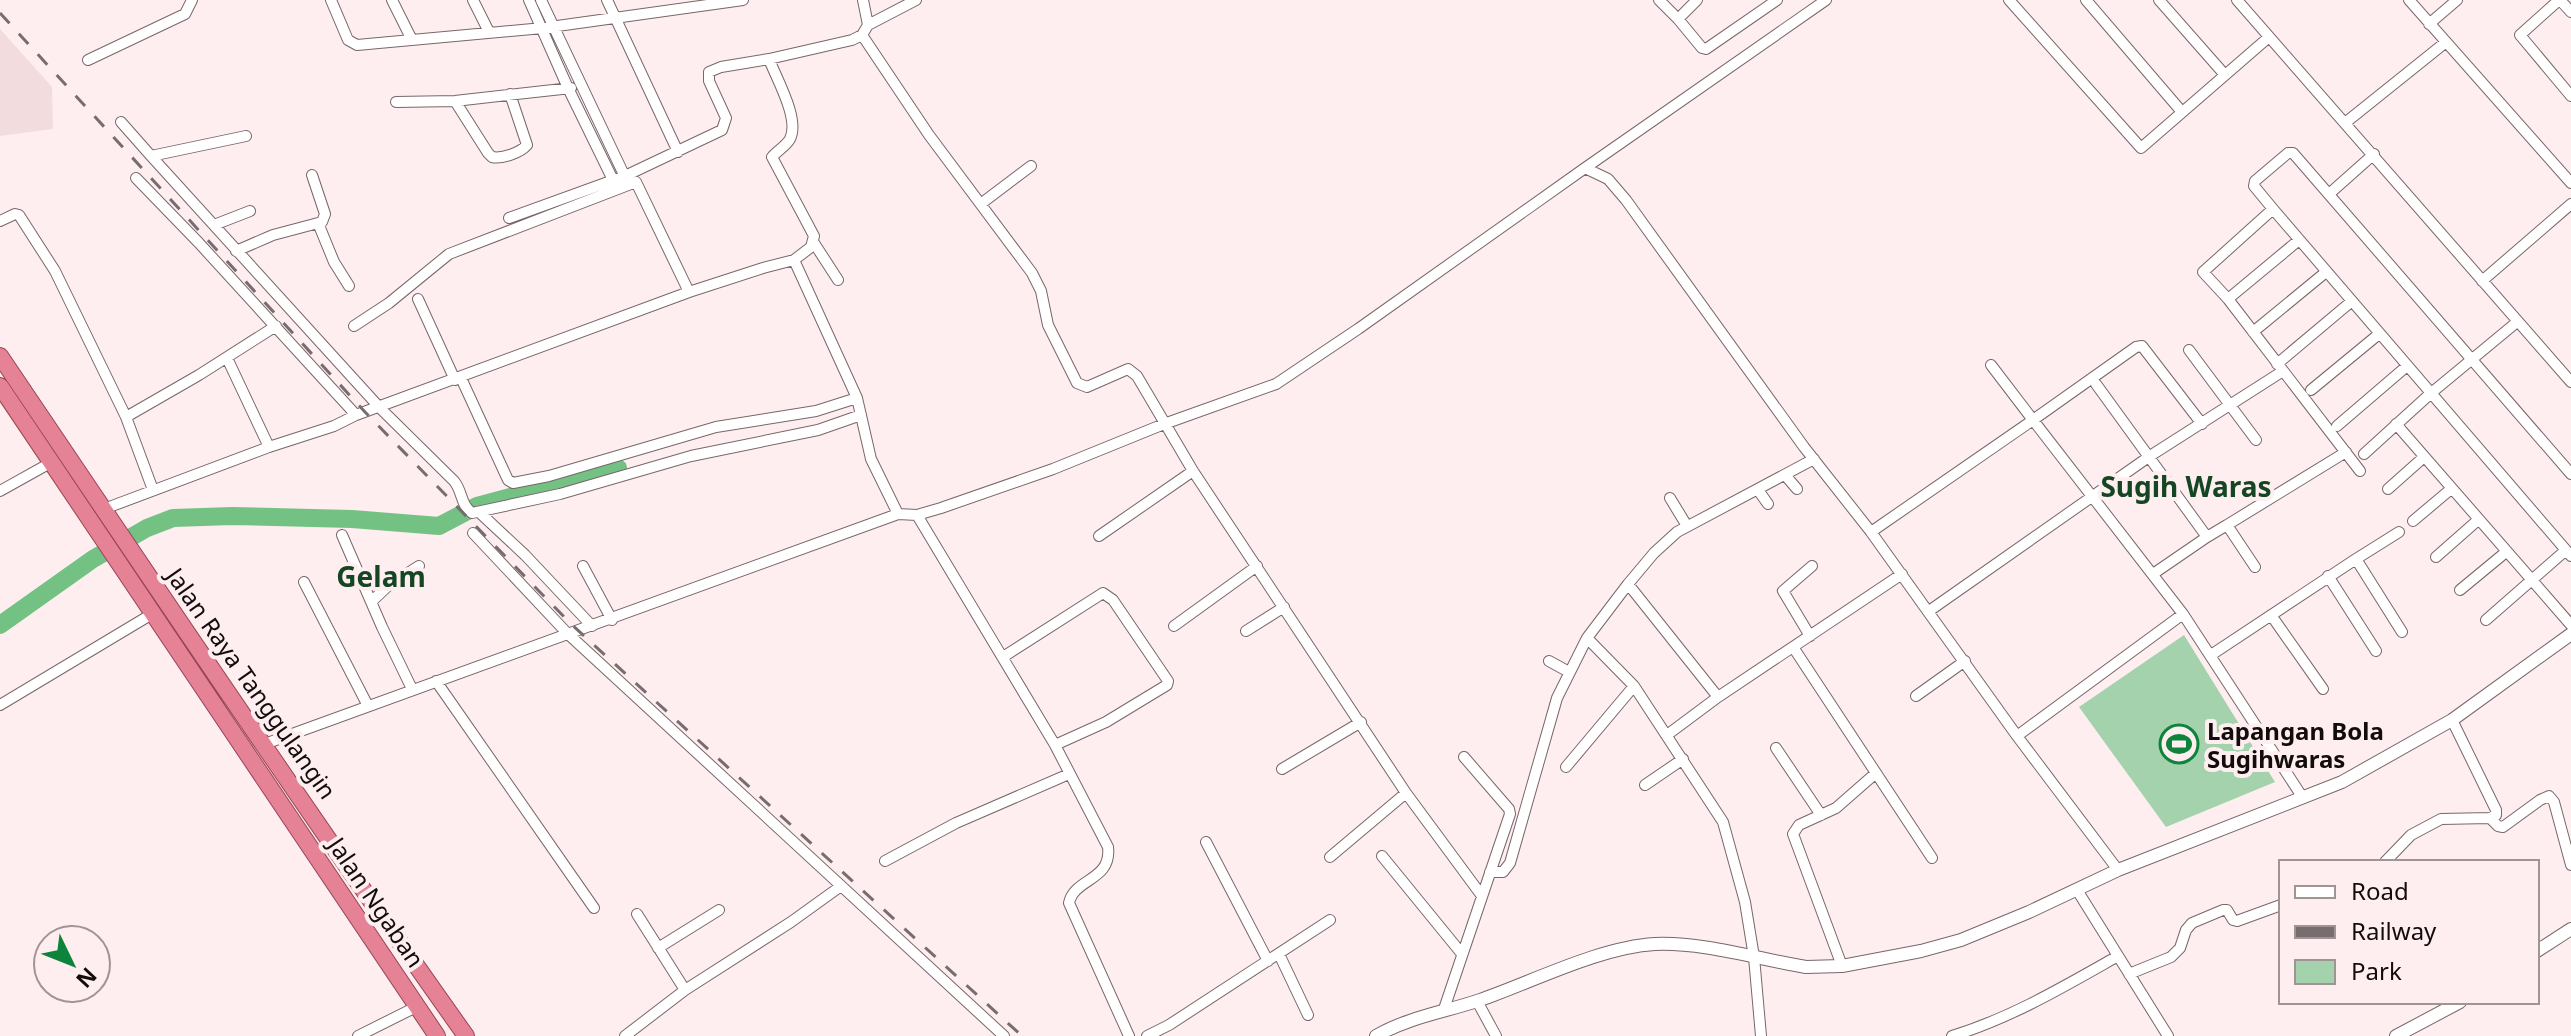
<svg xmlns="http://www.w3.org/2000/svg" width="2571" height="1036" font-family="'Noto Sans',sans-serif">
  <rect width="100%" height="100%" fill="#feeef0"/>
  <path fill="#f2dcde" d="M0 29 52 87 53 129 0 136Z"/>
  <path fill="#a4d2ac" d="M2184 635 2275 782 2166 827 2079 707Z"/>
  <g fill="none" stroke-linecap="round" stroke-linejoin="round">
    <path stroke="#74c184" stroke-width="18" d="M0 625 93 559 147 528 173 518 232 516 352 519 439 526 477 506 618 468"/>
    <defs>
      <path id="minor" d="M331 0 348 40 357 45 543 28 743 0
        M392 0 411 38
        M473 0 489 32
        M529 0 568 88 613 180
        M541 0 626 179
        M607 0 678 152
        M1659 0 1678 19 1702 48 1706 49 1777 0
        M2009 0 2141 148 2269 37
        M2086 0 2182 112
        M2159 0 2225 75
        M2237 0 2571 382
        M2409 0 2571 183
        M2559 0 2520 35 2571 96
        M2560 0 2571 12
        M1678 19 1697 0
        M2429 24 2457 0
        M868 25 916 0
        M862 35 929 135 1032 273 1041 291 1048 325 1077 383 1087 387 1128 369 1137 376 1193 471 1406 793 1482 896
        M88 60 185 14 192 0
        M455 101 488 153 492 157C502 159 520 153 527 145L510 94
        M396 102 455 101 571 88
        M121 122 151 156
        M2345 123 2446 42
        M246 136 151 156 380 408 454 481C463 492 460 504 472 513L560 494 691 456 818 430 861 415
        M1585 168 1826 0
        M136 178 199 243 356 415
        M2329 194 2374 154
        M982 203 1031 166
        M2273 209 2203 272 2228 299 2360 471
        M509 218 625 176 722 130 726 118 709 81V72L721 67 769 59 852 40 862 35 868 25 863 0
        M0 221 15 214 19 215 55 271 126 417 153 490
        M318 223 334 262 349 286
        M214 225 250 211
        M814 243 838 280
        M236 251 273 235 322 222 325 214 312 175
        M794 260 857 398 871 459 898 514
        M2482 281 2571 204
        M418 299 455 380
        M2228 299 2299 240
        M354 326 389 303 449 254 636 182 689 292
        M2253 332 2326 272
        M2189 350 2256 440
        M227 358 269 447
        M2277 364 2352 301
        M461 378 508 480 513 483 549 476 716 427 816 411 857 398
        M2096 384 2207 537
        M2311 390 2379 334
        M126 417 199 375 276 326
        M2202 424 2142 346 2136 347 2033 420 2183 614 2303 798
        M2396 424 2571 625
        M2337 426 2407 366
        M2364 454 2430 394 2517 322
        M2571 474 2293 153H2288L2255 181 2254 186 2273 209 2571 556
        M1785 475 1797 489
        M2388 489 2424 457
        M1758 490 1768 504
        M0 491 52 462
        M1670 498 1687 526
        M104 509 269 447 334 426 356 415 689 292 763 268 794 260 811 247 814 236 772 157C777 151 786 146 790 139 800 119 777 80 769 59
        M479 512 525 555 592 626
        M917 515 1055 745 1108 847C1112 881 1074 878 1069 903L1129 1036
        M2413 521 2451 489
        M2227 525 2346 452
        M1871 532 2033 420 1991 365
        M473 533 567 633 1004 1036
        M342 535 382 627 412 689
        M1099 536 1193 471
        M2436 557 2478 520
        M2356 559 2399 532
        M583 566 612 620
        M2153 574 2207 537 2227 525 2255 567
        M2328 576 2376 651
        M304 582 368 706
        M1628 584 1718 697
        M2460 590 2506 552
        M371 602 389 585 419 566
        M1929 611 2150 456 2283 371
        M2271 615 2323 689
        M2486 620 2566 550
        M1174 626 1257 566
        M1246 631 1284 607
        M1810 636 1783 591 1812 566
        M1587 638 1634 686 1723 822 1745 902 1754 957 1761 1036
        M1793 647 1932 858
        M2211 655 2356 559 2402 632
        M1003 657 1103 593 1113 600 1168 681 1167 685 1106 722 1055 745
        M1549 661 1569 672
        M436 681 594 908
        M1916 696 1965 661
        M0 705 152 614
        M2452 720 2496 810V815L2490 818
        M1667 735 1718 697 1902 574
        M2017 736 2183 614
        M262 745 898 514 917 515 941 508 1053 469 1164 424 1276 384 1358 329 1585 168 1608 179 1626 200 1804 447 1871 532 2017 736 2118 870
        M1776 748 1821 815
        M1566 767 1634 686
        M1282 769 1361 722
        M1645 785 1683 759
        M2490 818 2498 826 2503 827 2540 800 2549 796 2554 802 2571 865
        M1206 842 1268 961
        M1382 856 1462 954
        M1330 857 1406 793
        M885 861 956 823 1069 774
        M2385 862 2411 835 2441 819 2490 818
        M1490 872H1503L1510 863 1557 698 1587 638 1628 584 1654 553 1677 532 1814 459
        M2077 890 2168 1036
        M637 914 685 990
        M658 948 719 910
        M1279 954 1308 1015
        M1842 966 1793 834 1799 825 1836 808 1876 773
        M2129 974 2171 957 2180 948 2186 930 2192 923 2223 910H2227L2233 920 2237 921 2281 905
        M1477 1001 1496 1036
        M1444 1009 1510 814 1509 809 1464 757
        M358 1036 418 1006
        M625 1036 685 990 791 922 841 886
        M1147 1036 1169 1025 1330 920
        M1952 1036C2011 1018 2065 986 2118 956"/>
      <path id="tertiary" d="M2537 951 2571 929
        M1376 1036C1409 1017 1445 1012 1480 1000 1532 982 1600 947 1655 944 1703 942 1758 959 1806 967L1842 966 1921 951 1961 940 2029 912 2118 870 2342 782 2452 720 2571 634
        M2396 1036 2460 1002"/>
      <path id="trunk" d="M0 356C154 584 307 812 466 1036
        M0 386 437 1036"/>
    </defs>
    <use href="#minor" stroke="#776769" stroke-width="12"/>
    <use href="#tertiary" stroke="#776769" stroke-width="14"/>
    <use href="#trunk" stroke="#974555" stroke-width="18"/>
    <use href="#minor" stroke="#fff" stroke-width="10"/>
    <use href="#tertiary" stroke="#fff" stroke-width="12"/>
    <use href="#trunk" stroke="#e68296" stroke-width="16"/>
    <path stroke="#776d6f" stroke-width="3" stroke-dasharray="14 14" stroke-linecap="butt" d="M0 13 365 412 571 624 1022 1036"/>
  </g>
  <defs>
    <symbol id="stadium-ring" viewBox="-11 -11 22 22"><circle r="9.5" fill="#feeef0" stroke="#0d833b" stroke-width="1.5"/><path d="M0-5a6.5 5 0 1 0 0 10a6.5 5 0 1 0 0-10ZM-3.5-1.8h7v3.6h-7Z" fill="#0d833b"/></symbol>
  </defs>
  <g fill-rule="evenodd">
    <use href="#stadium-ring" x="2157" y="722" width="44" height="44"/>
  </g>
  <g text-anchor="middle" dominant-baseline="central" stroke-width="8" stroke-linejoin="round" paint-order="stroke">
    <g font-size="24" fill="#120c0d" stroke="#feeef0">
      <text transform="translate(252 683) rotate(55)">Jalan Raya Tanggulangin</text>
      <text transform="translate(377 902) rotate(56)">Jalan Ngaban</text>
    </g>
    <g font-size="24" font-weight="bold" fill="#120c0d" stroke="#feeef0" text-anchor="start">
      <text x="2207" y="730">Lapangan Bola<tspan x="2207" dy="28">Sugihwaras</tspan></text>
    </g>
    <g font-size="28" font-weight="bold" fill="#154623" stroke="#feeef0">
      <text x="2186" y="486">Sugih Waras</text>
      <text x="381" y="576">Gelam</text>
    </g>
  </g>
  <rect x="2279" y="860" width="260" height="144" fill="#feeef0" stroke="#a09495" stroke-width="2"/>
  <rect x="2295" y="886" width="40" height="12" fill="#ffffff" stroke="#a09495" stroke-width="2"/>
  <text x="2351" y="900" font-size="24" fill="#120c0d">Road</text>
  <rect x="2295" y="926" width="40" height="12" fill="#776d6f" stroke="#a09495" stroke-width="2"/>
  <text x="2351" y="940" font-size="24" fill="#120c0d">Railway</text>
  <rect x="2295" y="960" width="40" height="24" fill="#a4d2ac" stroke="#a09495" stroke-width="2"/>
  <text x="2351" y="980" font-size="24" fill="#120c0d">Park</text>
  <g transform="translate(72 964) rotate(133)"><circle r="38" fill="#feeef0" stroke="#a09495" stroke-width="2"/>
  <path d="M0-6L14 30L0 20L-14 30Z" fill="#0d833b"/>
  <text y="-12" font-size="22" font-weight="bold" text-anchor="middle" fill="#120c0d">N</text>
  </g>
</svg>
